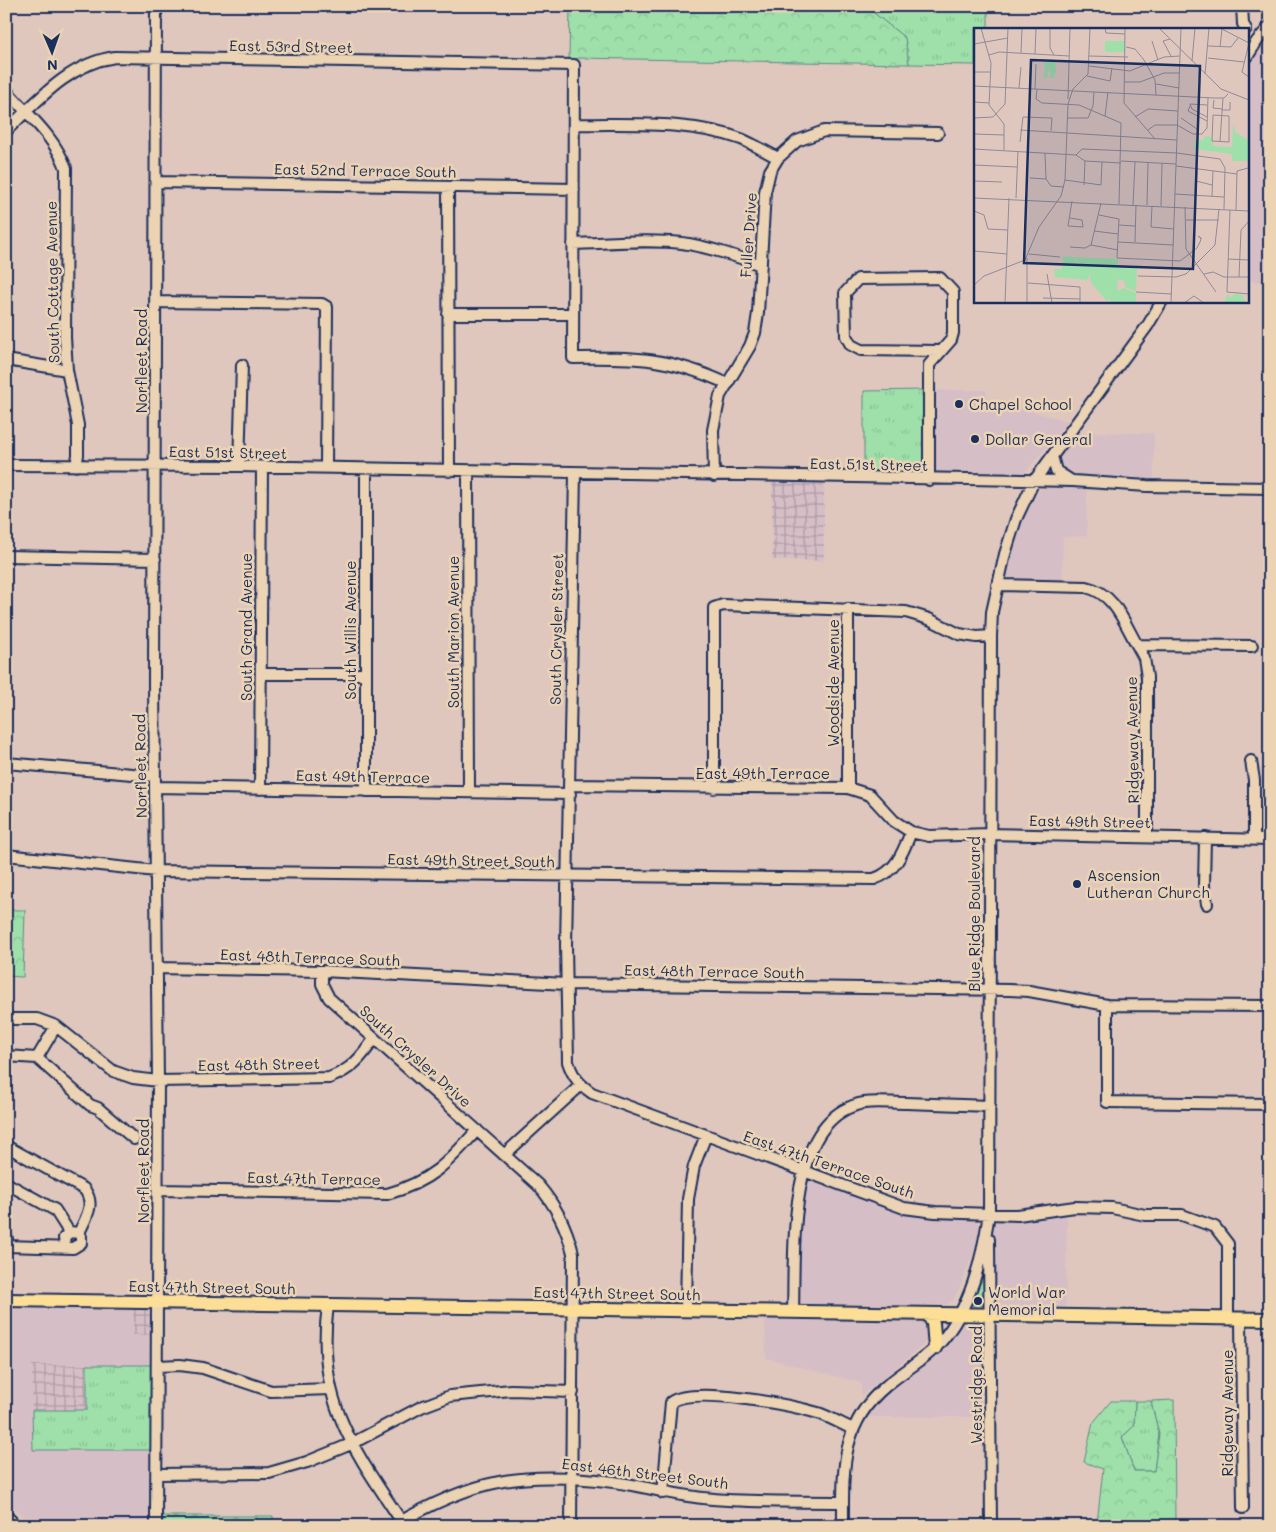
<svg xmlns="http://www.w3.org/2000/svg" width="1276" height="1532" font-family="Mali,sans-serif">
  <defs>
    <pattern id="industrial-grid" width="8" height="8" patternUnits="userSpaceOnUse" patternTransform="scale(1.25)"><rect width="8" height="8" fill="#d6bec6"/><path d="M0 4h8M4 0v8" fill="none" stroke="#ad9ba4"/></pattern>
    <pattern id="grass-tufts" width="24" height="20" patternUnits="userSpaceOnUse" patternTransform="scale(1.25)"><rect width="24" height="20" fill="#9fe0aa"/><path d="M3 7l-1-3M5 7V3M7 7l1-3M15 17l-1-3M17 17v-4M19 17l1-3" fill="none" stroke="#88c095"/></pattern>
    <pattern id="forest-crowns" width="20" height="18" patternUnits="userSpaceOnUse" patternTransform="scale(1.25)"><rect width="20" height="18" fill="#9fe0aa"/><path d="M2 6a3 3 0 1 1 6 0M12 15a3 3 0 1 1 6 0" fill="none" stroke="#88c095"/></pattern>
    <pattern id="cemetery-stones" width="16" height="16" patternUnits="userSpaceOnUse" patternTransform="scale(1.25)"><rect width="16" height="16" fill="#9fe0aa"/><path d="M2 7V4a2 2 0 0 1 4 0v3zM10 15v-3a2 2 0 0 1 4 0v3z" fill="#88c095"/></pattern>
  </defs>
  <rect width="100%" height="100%" fill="#dfc7be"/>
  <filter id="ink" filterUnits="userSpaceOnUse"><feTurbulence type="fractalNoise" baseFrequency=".02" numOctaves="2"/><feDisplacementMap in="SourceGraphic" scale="10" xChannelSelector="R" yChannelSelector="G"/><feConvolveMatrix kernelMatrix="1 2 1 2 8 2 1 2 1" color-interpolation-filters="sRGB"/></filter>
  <g filter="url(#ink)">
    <path fill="#d6bec6" d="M1270 35V282L1247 281V69Z
      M934 390H986L987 399 1068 421 1024 474 937 475 934 470Z
      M1077 432 1154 433V482L1072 476 1061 471 1057 459 1059 454Z
      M1052 486 1087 487V536L1063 537 1062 582 1008 580 1006 571 1024 516 1039 490Z
      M810 1181 906 1214 977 1220 980 1229 973 1255 955 1298 946 1305H938L799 1304V1212L806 1183Z
      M1067 1212 1066 1309 1006 1306 995 1301 992 1257 994 1223 998 1219Z
      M6 1304 133 1307V1335H152V1365H33L32 1410 33 1450H152V1526H34L6 1500Z
      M765 1319 922 1321 929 1325 930 1337 921 1347 861 1396V1383L766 1358Z
      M972 1321 978 1322 984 1333 985 1417H864L891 1387 915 1372 937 1354 965 1322Z"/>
    <path fill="url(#industrial-grid)" d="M772 481 824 482V561L772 560Z
      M133 1307 149 1310 152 1335H133Z
      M32 1365H87V1410H32Z"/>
    <path fill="url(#grass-tufts)" stroke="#5d8884" d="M847 6H988V29H975V65L909 64 905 38 869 9Z
      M924 390V473L864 474V391Z
      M984 1276H987V1305L973 1306 972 1300Z
      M87 1365H152V1450H33L32 1410H87Z
      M1135 1401H1151L1159 1434 1154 1471H1134L1122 1437 1134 1426Z"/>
    <path fill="url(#forest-crowns)" stroke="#5d8884" d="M570 6H847L869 9 905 38 909 64 578 58 569 61Z
      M6 910H25L23 977 6 976Z
      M1174 1400 1175 1525 1097 1524 1103 1469 1084 1462 1093 1423 1111 1401H1135L1134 1426 1122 1437 1134 1471H1154L1159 1434 1151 1401Z"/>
    <path fill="url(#cemetery-stones)" stroke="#5d8884" d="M161 1516H273V1526H161Z"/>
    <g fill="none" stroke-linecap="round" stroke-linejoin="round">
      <defs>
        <path id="minor" d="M1242 6 1243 24 1246 29
          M1247 57 1257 41 1270 26
          M6 90C28 115 54 136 66 168L65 337 67 370 78 425V455L76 466
          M574 124C629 125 688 120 741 139 753 144 766 152 778 158
          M6 131C38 100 70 63 115 57L574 65 573 358C637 357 669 357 728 384
          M156 182 574 189
          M448 187 449 471
          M573 244C609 243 646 239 682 243 709 247 735 256 761 265
          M156 302 322 304 327 307 326 468
          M448 314H573
          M6 360 67 370
          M1052 456 1056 471 1070 480
          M6 465 239 466 1073 481 1147 486 1270 488
          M239 466 242 365
          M366 469V791
          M468 471 469 792
          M575 474 566 945 568 1062C573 1077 579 1084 592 1093L904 1208 935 1212 1018 1215 1075 1207 1112 1208 1145 1215H1182L1215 1227 1228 1244V1318
          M714 476 713 430 720 396 750 346 755 333 758 313 765 192 770 171 778 158 797 141 824 131 938 133
          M929 480V365L951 340 953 333V292L940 278 858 279 845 293 846 336 851 345 861 350 940 351
          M6 556 155 559
          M997 585 1086 587C1114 593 1124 622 1137 645L1252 646
          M1137 645 1144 658 1147 677V837
          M261 674H364
          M1251 761 1254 780V839
          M6 763 155 776
          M570 785 848 788 870 795 894 821 911 832 929 836 989 834 1270 840
          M155 787 570 794
          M714 788V608L723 605 906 612 929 619 959 634 977 637 991 636
          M848 788V609
          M260 789 262 467
          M1205 838 1204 886 1207 904
          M6 855 156 871 874 879C896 872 903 852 911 832
          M157 968 322 971 566 984 1009 990 1029 991 1107 1005 1270 1006
          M322 971V984L329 998 538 1185C556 1206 566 1226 573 1253L571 1526
          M1107 1005V1102L1270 1104
          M6 1019H37L56 1026 113 1071 133 1078 158 1081 329 1078C351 1070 361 1058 374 1039
          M6 1056 37 1058 90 1105 98 1108 134 1139
          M37 1058 56 1026
          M6 1146 84 1189C96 1204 86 1217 79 1233L69 1232
          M504 1155 581 1085
          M6 1183 55 1210 69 1232 64 1238 65 1246
          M158 1190 387 1194C430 1182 448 1163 477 1130
          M6 1234 8 1246
          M989 1239 991 1526
          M6 1246 73 1248 81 1243V1237L79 1233
          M328 1305C315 1400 354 1450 404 1525
          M686 1310 688 1199 694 1166 706 1135
          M793 1312C795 1253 785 1117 864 1103 877 1101 892 1103 906 1103 934 1104 962 1105 990 1106
          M1241 1319 1243 1508
          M158 1366 180 1365 203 1368 271 1391 331 1389
          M157 1474 269 1473 307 1462 351 1444 421 1407 450 1396 511 1390 573 1392
          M663 1493 671 1402C694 1386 790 1405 818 1413 830 1417 841 1424 853 1429
          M156 1526 158 1081 154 685 156 6
          M393 1526C472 1479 524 1470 614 1482 644 1486 672 1495 703 1498 749 1503 796 1501 843 1502
          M843 1526C843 1472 840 1424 886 1386 903 1371 923 1361 939 1344 971 1308 982 1259 989 1214L991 636 992 612 1005 554 1016 519 1034 481 1148 325 1162 301"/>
        <path id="major" d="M6 1300 1270 1319
          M928 1314 933 1323 935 1348
          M6 1517 15 1526"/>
      </defs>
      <use href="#minor" stroke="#1b2f5e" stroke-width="14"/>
      <use href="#major" stroke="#1b2f5e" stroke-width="16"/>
      <use href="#minor" stroke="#ebd3b3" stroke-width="10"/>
      <use href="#major" stroke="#fcde96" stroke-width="12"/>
    </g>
  </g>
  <g fill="#1b2f5e" stroke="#ebd3b3" stroke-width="2">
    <circle cx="959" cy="404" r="5"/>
    <circle cx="975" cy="439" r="5"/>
    <circle cx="1077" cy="884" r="5"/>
    <circle cx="978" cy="1301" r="5"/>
  </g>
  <g text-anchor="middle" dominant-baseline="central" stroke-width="5" stroke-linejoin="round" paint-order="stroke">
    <g font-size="15" fill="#1b2f5e" stroke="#ebd3b3">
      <text transform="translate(291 46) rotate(1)">East 53rd Street</text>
      <text transform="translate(365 170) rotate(1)">East 52nd Terrace South</text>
      <text transform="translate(748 235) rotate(-86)">Fuller Drive</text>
      <text transform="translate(52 282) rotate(-91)">South Cottage Avenue</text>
      <text transform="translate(141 361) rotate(-90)">Norfleet Road</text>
      <text transform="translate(228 452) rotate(1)">East 51st Street</text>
      <text transform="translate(869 464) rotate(1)">East 51st Street</text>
      <text transform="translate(246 627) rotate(-90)">South Grand Avenue</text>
      <text transform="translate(556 629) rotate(-89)">South Crysler Street</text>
      <text transform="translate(350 630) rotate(-90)">South Willis Avenue</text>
      <text transform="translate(453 632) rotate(-90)">South Marion Avenue</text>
      <text transform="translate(833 683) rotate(-90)">Woodside Avenue</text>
      <text transform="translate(1132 740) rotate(-91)">Ridgeway Avenue</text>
      <text transform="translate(140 766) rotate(-91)">Norfleet Road</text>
      <text x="763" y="773">East 49th Terrace</text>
      <text transform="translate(363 776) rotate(1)">East 49th Terrace</text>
      <text transform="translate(1090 821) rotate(1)">East 49th Street</text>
      <text transform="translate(471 860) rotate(1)">East 49th Street South</text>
      <text transform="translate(974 914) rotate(-90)">Blue Ridge Boulevard</text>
      <text transform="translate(310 957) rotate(2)">East 48th Terrace South</text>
      <text transform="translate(714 971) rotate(1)">East 48th Terrace South</text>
      <text transform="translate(416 1056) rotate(42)">South Crysler Drive</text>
      <text transform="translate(259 1064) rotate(-1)">East 48th Street</text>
      <text transform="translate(829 1164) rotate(19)">East 47th Terrace South</text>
      <text transform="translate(143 1171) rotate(-90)">Norfleet Road</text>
      <text transform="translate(314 1178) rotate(1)">East 47th Terrace</text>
      <text transform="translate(212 1287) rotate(1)">East 47th Street South</text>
      <text transform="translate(617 1293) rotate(1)">East 47th Street South</text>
      <text transform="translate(976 1385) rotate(-90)">Westridge Road</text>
      <text transform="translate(1227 1413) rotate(-90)">Ridgeway Avenue</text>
      <text transform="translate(645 1473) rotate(7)">East 46th Street South</text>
    </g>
    <g font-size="15" fill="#1b2f5e" stroke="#ebd3b3" text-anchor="start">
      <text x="969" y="404">Chapel School</text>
      <text x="985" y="439">Dollar General</text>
      <text x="1087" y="875">Ascension<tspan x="1087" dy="17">Lutheran Church</tspan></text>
      <text x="988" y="1292">World War<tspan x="988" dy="17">Memorial</tspan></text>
    </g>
  </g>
  <g transform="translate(974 28)">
    <rect width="275" height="275" fill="#dfc7be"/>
    <path d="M131 13H151V24H131ZM89 228 99 229 104 236 110 237 116 245 114 252 81 249 80 241H88ZM144 239H163L162 263 151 259 150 252H143ZM117 255H125L137 263 138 271 143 274V263L150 260 162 265V274L138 275 135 271 133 273Z" fill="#9fe0aa"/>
    <path d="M71 34H81L82 43 79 50H75L77 45 74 41 73 50H70ZM259 97 262 105 275 112V133H258V126L220 121 221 112H229L231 108 238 109 239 118 258 119ZM99 229 144 231 143 274 138 271 137 263 129 262 125 255H117L116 245ZM254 266 256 270 261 266 269 267 271 274 250 275Z" fill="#9fe0aa"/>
    <path fill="none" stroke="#918a98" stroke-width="1" d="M7 0 17 35 15 77 30 96V122M76 0V20L80 27M131 0 132 5 151 6M151 0 150 75 181 111M185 0 247 61 275 72M246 0 275 15M196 11 189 13 197 28M178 13 184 32M275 15 268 44 275 49M0 16 34 10M234 18 257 19 264 10M152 19 161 21 170 32 181 52 182 67M246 19 248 1M47 25 48 0M61 26 62 0M15 27 25 24 95 28M115 28 154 29M234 30 270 34M218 33 221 0M115 38 156 43 190 29 206 28M0 44H17M231 46 235 0M113 48 136 53 138 40M150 54H166L190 45H205M182 56 205 60M0 58 240 70H250L254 66M45 60 47 39M61 61 62 36M63 61 62 71 68 75 105 77 147 95M94 71 96 0M240 72 239 80 248 81M0 74 15 75M216 76 218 81 233 89M216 76 233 77M216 78 214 83 233 93M248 82H256V74M239 87 255 88V114L238 113ZM131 88 134 64M161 89 174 81 204 83M0 90 19 89 31 76 34 0M93 90H114L119 78 120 64M207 90 223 101M46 102 203 112M174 102 181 97H203L219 106H228L233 100 234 70M0 106 30 107M246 113 249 70M46 114 49 89 78 90 77 103M0 121 102 127M71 125 72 151M102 127 108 121 203 125 246 131 251 140 250 181M102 127 111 133 147 135M147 133 202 136M0 137 43 139M202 138 263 146M56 150 72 151 77 158 90 159M91 152 127 157 128 134M0 153 28 154M222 153 238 157M110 157 111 133M201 166 250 169M222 168 223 140M238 168 239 143M0 170 275 183M42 170 44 123M145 176 147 95M159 177 161 134M173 177 174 135M178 178 177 199 200 201M187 178 188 136M211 179 212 221 242 264M256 182 253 264 275 266M262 182 263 143 274 140M0 183 10 187 14 201 34 202M125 187 145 191 143 230 206 233 223 220 226 214 227 211V210L224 208 227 211M96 190 108 192 109 199 94 198 98 173M212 192H245M145 197 161 198M120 203 144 206M144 214 199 217M161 214 162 177M117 217 144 222M96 219 111 220 117 217 127 175M0 223 33 226M55 226 86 229M53 230V275M254 231 275 232M73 246 78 275M230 246 239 244 250 249H275M164 248 202 249 212 246 241 217 245 181M265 249 267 202 275 193M54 255 106 259V275M0 257 10 248 51 232 65 199 87 168 91 152 94 76 99 61 114 46 116 0M162 264 198 266M69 270 106 271M31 275 35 170M197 275 207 0M210 275 220 268 230 275"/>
    <path fill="#1b2f5e" fill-opacity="0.15" stroke="#1b2f5e" stroke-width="2.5" d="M57 32 226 38 219 241 50 235Z"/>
    <rect width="275" height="275" fill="none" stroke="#1b2f5e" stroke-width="2.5"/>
  </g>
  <rect width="1276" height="1532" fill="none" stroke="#ebd3b3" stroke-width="25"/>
  <rect x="12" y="12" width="1251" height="1507" fill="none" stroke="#1b2f5e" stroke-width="2" filter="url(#ink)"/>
  <g transform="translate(52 52) rotate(178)" stroke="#ebd3b3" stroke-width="4" paint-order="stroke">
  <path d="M0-4L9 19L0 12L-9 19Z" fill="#1b2f5e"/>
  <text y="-8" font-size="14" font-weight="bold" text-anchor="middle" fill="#1b2f5e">N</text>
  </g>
</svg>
